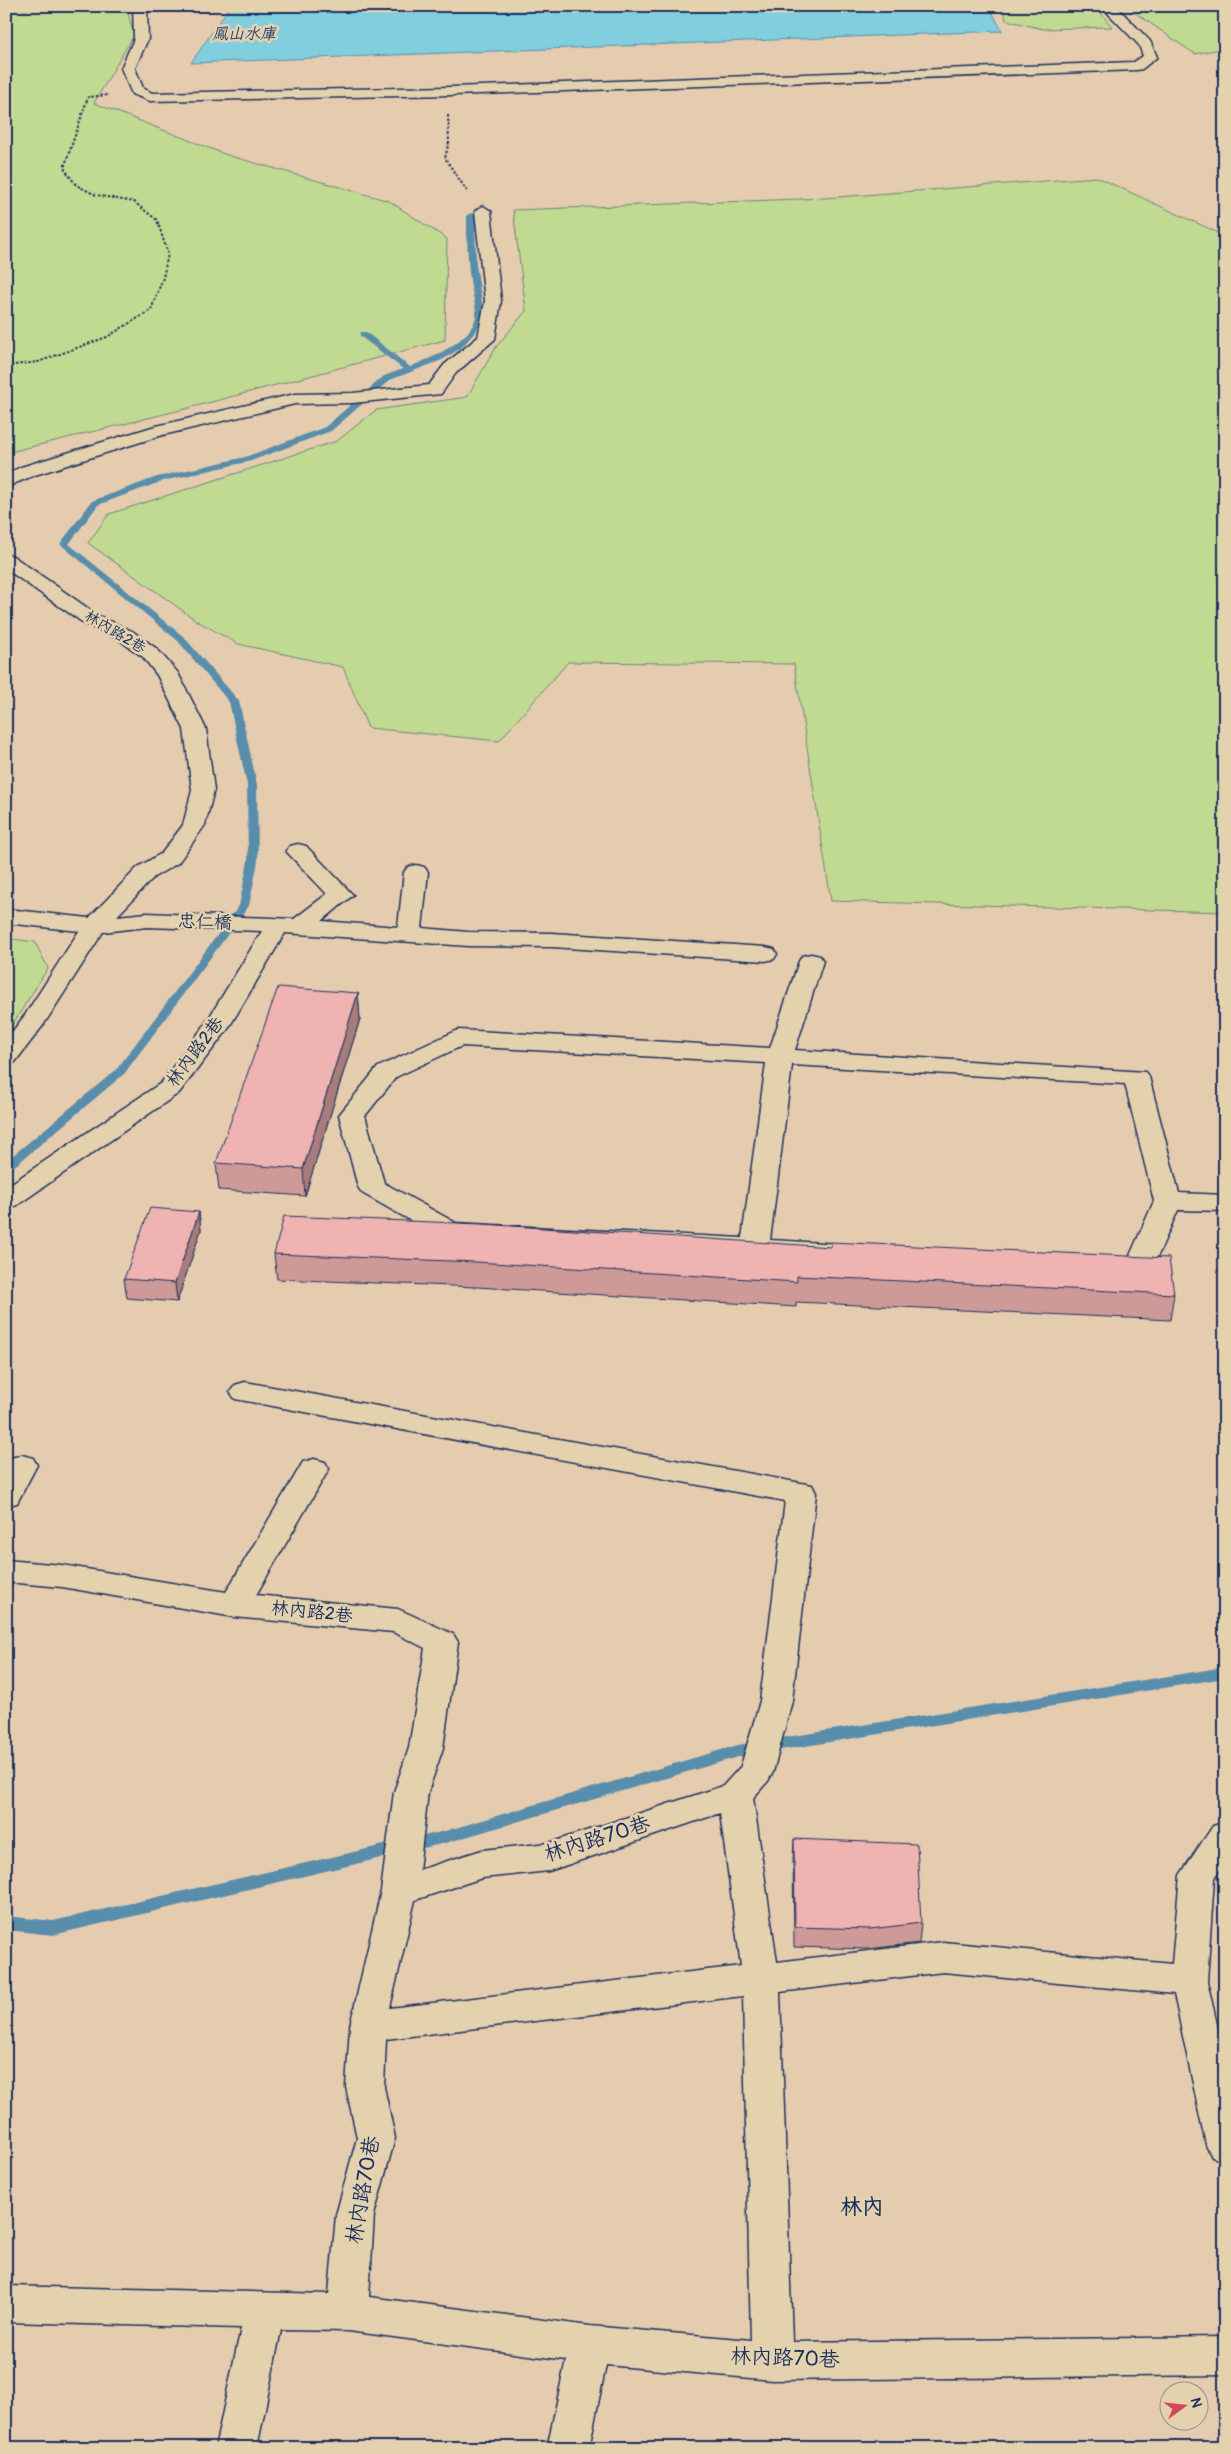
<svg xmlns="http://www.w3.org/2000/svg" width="1231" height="2454" font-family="Pangolin,'LXGW WenKai TC',sans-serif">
  <rect width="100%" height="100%" fill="#e6ccaf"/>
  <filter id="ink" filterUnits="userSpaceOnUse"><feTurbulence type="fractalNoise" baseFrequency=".02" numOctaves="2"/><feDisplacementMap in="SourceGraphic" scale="10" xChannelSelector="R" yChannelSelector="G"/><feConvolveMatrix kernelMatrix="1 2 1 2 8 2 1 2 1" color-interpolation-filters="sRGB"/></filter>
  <g filter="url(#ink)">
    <path fill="#c0da91" stroke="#6e8478" d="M6 6H126L134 35 94 103 227 155 389 201 447 239 445 340 189 408 6 453Z
      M1003 6H1095L1112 27 1043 29 1006 20Z
      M1125 6H1225V48L1195 54Z
      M1097 177 1225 236V912L831 901 794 664 568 662 499 741 368 728 343 667 238 644 197 621 88 543 109 514 337 441 376 410 467 397 496 347 526 311 513 210 825 198Z
      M6 938 35 942 48 968 6 1035Z"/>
    <path fill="#80cede" stroke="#588eab" d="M230 6H989L1002 31 191 63Z"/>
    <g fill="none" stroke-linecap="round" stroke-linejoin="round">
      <path fill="#588eab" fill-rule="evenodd" d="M471 213 475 215 476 265 484 315 476 331 461 348 442 360 390 380 331 431 251 461 163 481 98 505 69 544 184 637 239 701 257 785 258 861 249 906 124 1074 10 1170 6 1171V1161L116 1070 239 906 248 861 247 785 229 702 178 641 60 544 92 501 157 477 245 457 325 427 384 376 403 369 360 336V332H366L410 367C429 359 475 340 476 314 476 304 471 291 470 280 467 259 467 237 467 215Z
        M1225 1667V1678L738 1757 445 1843 53 1935 6 1930V1916L53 1921 445 1831 738 1745Z"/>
      <defs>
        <path id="minor" d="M133 6H147L148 39 135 68 143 88 152 93 452 87 1134 62 1143 56 1139 45 1101 6H1116L1150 41 1157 57 1142 69 1137 70 452 95 150 101 132 94 121 68 134 39Z
          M483 206 491 211 501 301 495 339 456 373 441 394 353 403 295 404 163 435 35 475 6 487V474L21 467 152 427 295 394 353 393 429 385 444 365 478 337 485 301 475 211Z
          M6 554 13 556 99 616 132 631 157 649 178 673 206 729 214 790 205 825 178 863 154 877 117 916 147 913 294 919 327 894 286 851 290 846 298 844 306 846 353 895 322 921 398 927 404 872 408 867 416 865 424 867 428 872 422 928 468 932 552 933 765 947 774 949 777 954 774 959 765 961 552 947 468 946 285 933 228 1029 179 1093 16 1206 6 1208V1187L161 1083 204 1026 262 931 147 927 103 932 44 1024 15 1062 6 1065V1040L25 1015 79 931 6 923V909L89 918 138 867 162 853 183 825 192 790 184 729 157 675 143 657 118 639 85 624 6 569Z
          M811 954 820 956 823 961 795 1050 1145 1072 1149 1077 1179 1193 1225 1195V1211L1178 1210 1152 1269 1148 1275 1138 1278 450 1240 440 1237 362 1193 358 1187 339 1115 378 1067 458 1030 770 1048 799 961 802 956ZM462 1046 766 1063 742 1238 456 1223 384 1183 365 1116 396 1077ZM792 1065 1125 1084 1154 1201 1128 1260 770 1240Z
          M245 1382 812 1485 816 1493 792 1701 773 1772 768 1781 753 1798 777 1962 943 1942 1172 1964 1180 1875 1213 1826 1225 1822V1863L1214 1878 1207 1981 1225 2059V2161L1212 2157 1206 2145 1174 1994 943 1972 780 1992 792 2342 1225 2337V2375L772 2380 606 2365 589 2448H547L566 2360 348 2331 281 2330 257 2448H215L241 2328 6 2322V2286L329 2294 336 2215 357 2138 346 2087 350 2026 381 1891 394 1792 409 1748 425 1648 393 1632 234 1617 62 1587 6 1582V1560L62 1565 226 1592 303 1462 314 1459 325 1462 329 1469 256 1595 398 1609 453 1634 458 1642 443 1748 428 1792 419 1870 482 1850 549 1843 723 1786 741 1766 760 1701 785 1501 235 1399 230 1392 235 1385ZM720 1813 741 1966 390 2008 415 1900 482 1878 549 1871ZM743 1996 751 2340 590 2326 369 2297 374 2215 395 2138 384 2087 386 2039Z
          M22 1455 33 1458 37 1465 17 1503 6 1506V1466L11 1458Z"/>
      </defs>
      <use href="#minor" stroke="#1b2f5e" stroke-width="3"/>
      <path stroke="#1b2f5e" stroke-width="2" stroke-dasharray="2.5 2" stroke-linecap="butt" d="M448 115 449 142 445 158 467 191
        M6 366 38 362 107 337 151 310 163 278 168 254 157 220 134 202 96 195 76 185 64 168 88 97 109 95"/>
      <use href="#minor" fill="#e4d2af" fill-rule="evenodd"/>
    </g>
    <path fill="#ce9a98" stroke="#1b2f5e" d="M358 993 360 1019 305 1196 219 1190 216 1163Z
      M199 1212 201 1230 177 1302 127 1298 124 1279Z
      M482 1224 1174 1294 1170 1320 796 1302V1307L477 1287 277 1279 274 1254Z
      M794 1839 921 1923 919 1943 868 1949 794 1947 793 1859Z"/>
    <path fill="#a77d7c" stroke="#1b2f5e" d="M358 993 360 1019 305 1196 303 1169Z
      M199 1212 201 1230 177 1302 175 1283Z"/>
    <path fill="#efb3b1" stroke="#1b2f5e" d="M278 987 358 993 303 1169 216 1163Z
      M150 1208 199 1212 175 1283 124 1279Z
      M284 1216 482 1224 831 1247V1242L1169 1258 1174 1294 797 1276V1282L476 1262 274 1254Z
      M794 1839 917 1844 921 1923 870 1929 795 1927Z"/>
  </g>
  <g text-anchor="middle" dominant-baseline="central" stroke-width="5" stroke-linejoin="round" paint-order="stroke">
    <g font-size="15" fill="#1b2f5e" stroke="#e4d2af">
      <text transform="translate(115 632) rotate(31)">林內路2巷</text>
    </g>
    <g font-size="16" font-style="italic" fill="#253f6b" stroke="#e4d2af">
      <text x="244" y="34">鳳山水庫</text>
    </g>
    <g font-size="18" fill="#1b2f5e" stroke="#e4d2af">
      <text transform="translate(205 922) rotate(2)">忠仁橋</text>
      <text transform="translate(195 1052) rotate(-53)">林內路2巷</text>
      <text transform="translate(312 1612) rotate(6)">林內路2巷</text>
    </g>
    <g font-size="21" fill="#1b2f5e" stroke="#e4d2af">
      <text transform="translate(597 1839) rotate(-17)">林內路70巷</text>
      <text transform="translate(363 2190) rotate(-80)">林內路70巷</text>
      <text transform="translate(785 2358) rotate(2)">林內路70巷</text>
    </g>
    <g font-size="22" font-weight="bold" fill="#1b2f5e" stroke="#e4d2af">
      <text x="862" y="2207">林内</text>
    </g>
  </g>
  <rect width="1231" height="2454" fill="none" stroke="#e4d2af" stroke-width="25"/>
  <rect x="12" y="12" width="1206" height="2429" fill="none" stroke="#1b2f5e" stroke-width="2" filter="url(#ink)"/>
  <g transform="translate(1184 2406) rotate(75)"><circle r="24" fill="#e4d2af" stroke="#94918f"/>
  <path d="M0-4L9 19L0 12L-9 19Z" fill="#d1495b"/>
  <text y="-8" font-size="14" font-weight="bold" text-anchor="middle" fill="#1b2f5e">N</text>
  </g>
</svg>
